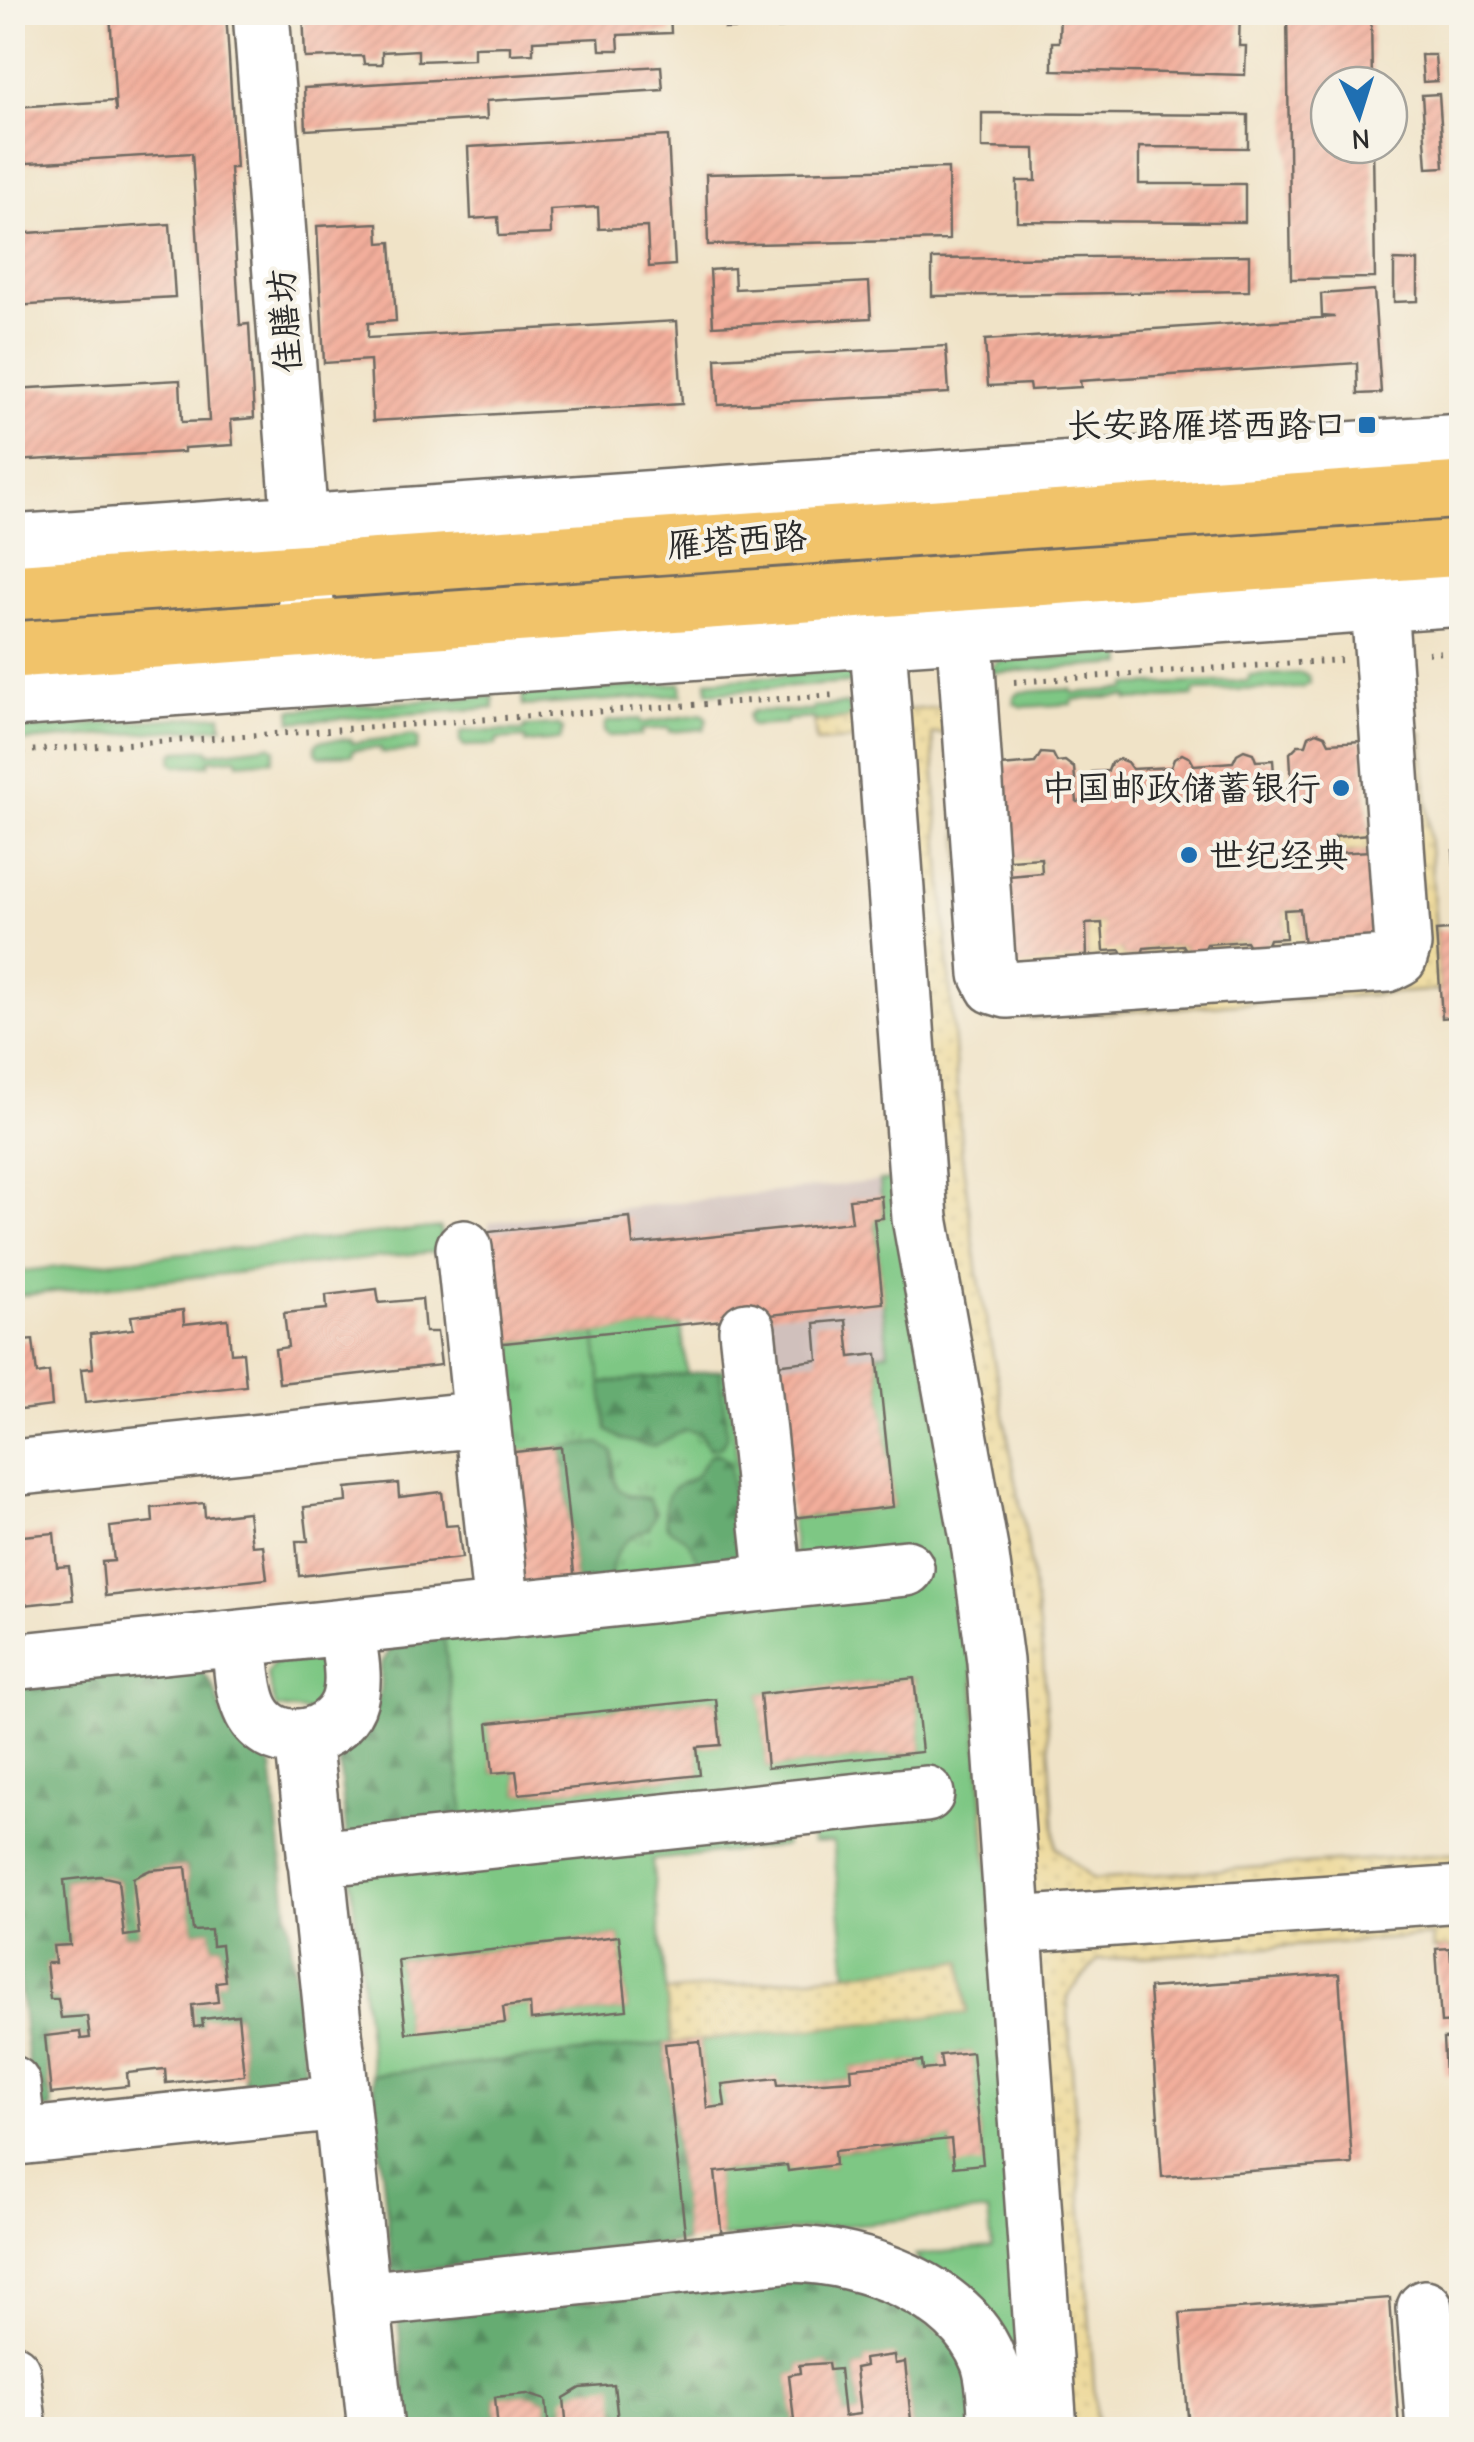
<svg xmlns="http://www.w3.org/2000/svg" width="1474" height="2442" font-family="'Comic Neue','LXGW WenKai TC',sans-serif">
  <defs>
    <pattern id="forest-firs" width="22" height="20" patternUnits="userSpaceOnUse" patternTransform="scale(2.5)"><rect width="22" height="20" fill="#66ac72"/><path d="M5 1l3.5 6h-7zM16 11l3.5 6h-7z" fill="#548c5e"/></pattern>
    <pattern id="sand-dots" width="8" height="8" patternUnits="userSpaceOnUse" patternTransform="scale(2.5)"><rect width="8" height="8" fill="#eeda9e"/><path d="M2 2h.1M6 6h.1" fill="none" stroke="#cb8" stroke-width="1.8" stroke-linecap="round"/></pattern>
    <pattern id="park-tufts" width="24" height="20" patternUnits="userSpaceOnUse" patternTransform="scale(2.5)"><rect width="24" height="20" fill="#7ec784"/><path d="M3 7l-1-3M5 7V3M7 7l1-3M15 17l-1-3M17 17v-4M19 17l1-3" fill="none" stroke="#67a26c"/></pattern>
    <pattern id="building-hatch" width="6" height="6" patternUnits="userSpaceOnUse" patternTransform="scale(2.5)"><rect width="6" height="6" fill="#f3ae9b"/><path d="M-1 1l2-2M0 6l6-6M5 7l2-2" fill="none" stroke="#d09686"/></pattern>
  </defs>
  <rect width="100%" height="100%" fill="#f7f3e8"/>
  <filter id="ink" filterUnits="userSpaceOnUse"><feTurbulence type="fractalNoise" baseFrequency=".01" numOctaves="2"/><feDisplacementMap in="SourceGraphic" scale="20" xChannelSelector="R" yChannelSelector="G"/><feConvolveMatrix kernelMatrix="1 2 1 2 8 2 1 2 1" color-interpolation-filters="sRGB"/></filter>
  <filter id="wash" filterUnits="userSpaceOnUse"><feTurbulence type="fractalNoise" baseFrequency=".0048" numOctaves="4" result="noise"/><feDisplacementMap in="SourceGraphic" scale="40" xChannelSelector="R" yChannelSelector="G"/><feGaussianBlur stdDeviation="2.25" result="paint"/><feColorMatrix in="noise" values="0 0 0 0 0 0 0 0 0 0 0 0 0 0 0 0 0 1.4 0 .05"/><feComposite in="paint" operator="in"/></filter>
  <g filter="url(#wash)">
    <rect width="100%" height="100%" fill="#f0e3c7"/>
    <path fill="#d0c0bc" d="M880 1181 881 1196 849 1199 852 1222 633 1245 630 1217 489 1232V1222Z
      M883 1303 888 1353 850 1357 845 1320 815 1323 818 1360 774 1365 769 1315Z"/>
    <path fill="#7ec784" stroke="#547958" stroke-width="2.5" fill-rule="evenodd" d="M1123 652 1124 664 988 673 998 661Z
      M861 670 862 682 708 693 707 681Z
      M1301 673 1309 676 1310 683 1302 688 1194 691V696L1128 700 1127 696 1072 700V704L1022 707 1014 703V696L1021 692 1071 689 1072 693 1126 689 1127 685 1249 681V676Z
      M681 683 682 695 523 706 522 694Z
      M493 696 494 708 292 722 291 710Z
      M846 704 852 710 849 719 814 722V718L786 720 785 724 752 726 749 723 748 715 753 711H813V707Z
      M702 714 707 719 704 729 670 732 669 728 641 730V735L608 736 604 732 605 724 609 721 640 719 641 723Z
      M221 715 222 727 13 742V730Z
      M557 725 563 729 560 740 526 743 525 738 497 740 496 745 464 746 460 742V734L464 731H524L525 727Z
      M413 735 419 739 416 750 381 753V748L353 750 352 755 320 756 316 752V744L320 741 351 739 352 743Z
      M270 745 275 749 272 760 238 763 237 758 209 760V765L176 766 172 762 173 754 177 751 208 749 209 753Z
      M895 1179 969 1615 1028 2429 915 2255 992 2247 988 2211 722 2238 715 2172 787 2165 788 2170 834 2165V2151L951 2139 954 2166 983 2163 971 2052 941 2055 942 2068 923 2070 922 2061 851 2068 852 2080 778 2085 776 2078 723 2084 725 2106 707 2108 700 2041 967 2012 962 1961 847 1973 833 1842 812 1843 810 1821 465 1829 444 1637 795 1559 791 1518 893 1507 877 1354 888 1352 874 1219 883 1218 880 1181ZM914 1678 922 1752 767 1768 760 1694ZM716 1699 721 1744 697 1747 700 1775 519 1794 516 1771 493 1773 488 1723Z
      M440 1227 443 1251 13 1296 12 1272Z
      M681 1324 687 1374 601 1383 595 1333Z
      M307 1654 326 1670 329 1682 311 1712 276 1708 267 1674C277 1655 288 1655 307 1654Z
      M783 1824 785 1846 652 1860 672 2043 372 2075 350 1870ZM619 1936 627 2010 532 2020 530 2004 503 2007 505 2023 406 2033 398 1960Z"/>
    <path fill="url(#forest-firs)" stroke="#486c4e" stroke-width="2.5" d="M720 1370 727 1436 720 1448 705 1447 699 1433C679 1425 670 1442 653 1447L621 1439 607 1430 601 1383Z
      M601 1443 613 1452 612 1475 627 1495 650 1500 655 1518C643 1545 619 1525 611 1578L575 1582 561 1447Z
      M714 1454 723 1455 730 1465 741 1565 701 1569C685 1549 645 1514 674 1488 680 1483 689 1482 694 1477 704 1468 701 1458 714 1454Z
      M444 1637 465 1829 347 1841 339 1761 372 1720 380 1689 381 1665 388 1653 392 1648Z
      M195 1667C220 1682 216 1707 230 1729 241 1747 260 1752 272 1767L306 2082 245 2088 238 2016 202 2020 203 2026 194 2027 192 2005 218 2002 216 1982 225 1980 221 1945 212 1946 210 1930 193 1931 186 1867 150 1870 139 1934 124 1936 118 1880 100 1876 64 1880 70 1945 53 1946 55 1963 46 1964 50 1999H58L61 2018 87 2016 90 2038 81 2039 80 2032 45 2036 52 2109 33 2111 12 1913V1683Z
      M665 2044 686 2242 393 2273 372 2075Z
      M850 2275 959 2344 983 2429H912L905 2363 895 2364 893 2356 865 2359V2366L855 2368 860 2414 844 2416 839 2370H829L828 2363 799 2365 800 2373 789 2375 795 2429H549L546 2400 527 2394 495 2398 498 2429H409L398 2319Z"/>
    <path fill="url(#sand-dots)" stroke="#8c8264" stroke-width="2.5" d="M989 704 1008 859 1041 858 1042 873 1011 876 1005 879 1087 958 1086 924 1102 923 1125 957 1141 956 1144 948 1183 945 1188 953 1203 952 1207 944 1246 941 1250 948 1266 947 1269 939 1286 938 1284 910 1300 909 1304 945 1370 851 1336 853 1335 837 1369 834 1414 733H1422L1440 990 1031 1018 971 1012 952 733 932 734 962 1157 978 1274 1027 1541 1043 1657 1056 1847 1093 1879 1461 1853V1948L1433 1949 1432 1936 1098 1960 1067 1996 1097 2429H1028L974 1662 863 739 816 742 814 722 848 719 851 714Z
      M962 1961 967 2013 672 2043 666 1992Z"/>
    <path fill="url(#park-tufts)" stroke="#547958" stroke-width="2.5" d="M595 1333 607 1430 621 1439 653 1447 685 1430 699 1433 709 1449 722 1446 727 1436 720 1370H728L748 1564 741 1565 729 1462C709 1439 705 1466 695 1476 691 1480 684 1481 680 1484 663 1493 663 1510 667 1527L687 1540 700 1563 611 1578C611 1552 625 1537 649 1528L656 1512 648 1498C609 1493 615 1487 613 1452L600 1443 505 1453 494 1344Z"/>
    <g id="blocks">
      <path fill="url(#building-hatch)" d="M110 12H226L236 168H230L240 325 249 324 254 418 231 420 233 445 184 448V452L12 461V389L180 380 182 422 209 421 192 153 12 164V107L114 101 116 112Z
        M303 12H670L671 33 618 35 619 50H600L599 38 533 41V53L510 54V46L474 47V59L418 61V50L382 52V64H364L363 56 305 58Z
        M725 12H782V28L725 29Z
        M1060 12H1240L1239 46H1246L1245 75 1052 70V42H1059Z
        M1287 12H1371L1372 85H1329V145H1373L1375 278 1291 279Z
        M1451 14H1462V63L1454 64Z
        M1421 55H1435L1437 81 1423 82Z
        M661 66 663 90 486 101 487 119 306 130 304 88Z
        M1439 94 1444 167 1427 168 1422 95Z
        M982 113 1248 115V148L1139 147V184H1245V222L1017 221V181H1036L1035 149 982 148Z
        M668 136 675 265 649 267 647 227 599 229 598 207 550 210 551 234 499 236 498 217 471 219 468 147Z
        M948 168 949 240 708 245 706 174Z
        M378 223 379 243 391 242 396 321 368 323V338L677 321 682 404 373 421 370 360 324 363 317 226Z
        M170 224 175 297 12 306V234Z
        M1249 255V291L932 296V259Z
        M1394 260 1418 261V301L1394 302Z
        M734 268 735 289 869 282 871 318 713 326 710 270Z
        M1374 290 1381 393 1358 394 1357 363 1080 381 1081 387 1030 390 1029 384 988 386 985 340 1335 317 1322 316 1321 294Z
        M946 346 949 393 718 405 716 358Z
        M1317 732 1325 735 1329 743 1362 741 1369 834 1335 837 1336 853 1370 851 1381 940 1304 945 1300 909 1284 910 1286 938 1269 939 1266 947 1250 948 1246 941 1207 944 1203 952 1188 953 1183 945 1144 948 1141 956 1125 957 1121 950 1104 951 1102 923 1086 924 1087 958 1012 968 1009 876 1042 873 1041 858 1010 860 1003 857 1001 766 1035 763 1041 753 1053 754 1057 762 1065 761 1074 768 1077 802 1094 801 1092 772 1108 771 1111 763 1119 759 1127 762 1132 769 1171 767 1174 759 1182 754 1190 758 1194 765 1233 762 1237 754 1244 750 1253 753 1256 761 1273 760 1275 788 1292 787 1290 753 1298 745H1306L1309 736Z
        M1462 849V892H1456L1453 850Z
        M1462 929V1016L1442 1018 1436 931Z
        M881 1196 883 1218 874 1219 883 1303 494 1344 489 1232 630 1217 633 1245 852 1222 849 1199Z
        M377 1289 379 1303 422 1299 425 1332H437L441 1365 279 1383 275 1349 288 1347 284 1313 327 1309 326 1295Z
        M183 1310 184 1324 228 1319 231 1353 243 1352 246 1386 85 1403 81 1369 93 1368 90 1334 133 1329 131 1316Z
        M846 1320 850 1357 877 1354 893 1507 791 1518 774 1365 818 1360 815 1323Z
        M33 1340 37 1374 49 1372 52 1406 12 1411V1342Z
        M561 1447 575 1582 520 1588 505 1453Z
        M398 1483 399 1497 442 1492 446 1526 458 1525 462 1558 299 1576 296 1541H308L304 1507 347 1502 346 1488Z
        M204 1503 205 1517 248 1512 252 1546 263 1545 267 1579 105 1596 102 1562 114 1561 110 1527 153 1522 152 1508Z
        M54 1533 57 1567 69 1566 73 1600 12 1606V1537Z
        M914 1678 922 1752 767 1768 760 1694Z
        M716 1699 721 1745 697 1747 700 1775 519 1794 516 1771 493 1773 488 1723Z
        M186 1867 193 1931 211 1930 212 1946 221 1945 225 1981 216 1982 218 2002 192 2005 194 2027 203 2026 202 2019 238 2015 244 2075 166 2083 165 2069 127 2073 128 2086 51 2094 45 2036 80 2032 81 2039 90 2038 87 2016 61 2018 58 1999H50L46 1963H55L53 1946 70 1945 64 1880 100 1876 118 1880 124 1936 139 1934 133 1878 150 1870Z
        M619 1936 627 2010 531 2020 530 2004 503 2007 505 2023 406 2033 398 1960Z
        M1450 1948 1451 1960H1462V2030H1456L1455 2022 1441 2023 1436 1949Z
        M1339 1974 1352 2164 1162 2177 1149 1988Z
        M1462 2038V2074L1445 2075 1443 2039Z
        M700 2041 707 2108 725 2106 722 2084 777 2078 778 2085 852 2080 851 2068 922 2061 923 2070 942 2068 940 2055 972 2052 983 2164 954 2167 951 2139 834 2151 835 2165 788 2171 787 2165 715 2172 722 2238 686 2242 665 2044Z
        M1390 2298 1399 2430H1189L1180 2313Z
        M894 2355 895 2364 905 2362 912 2430H795L789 2375 800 2373 799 2365 828 2363 829 2370 839 2369 844 2416 860 2414 855 2368 865 2366 864 2359Z
        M614 2385 619 2430H567L564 2398 581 2388Z
        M527 2394 546 2400 549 2430H498L495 2397Z"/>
    </g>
  </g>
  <g filter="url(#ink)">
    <use href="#blocks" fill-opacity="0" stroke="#706b62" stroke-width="2.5"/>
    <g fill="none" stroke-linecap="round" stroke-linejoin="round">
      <defs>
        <path id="minor" d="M261 12 308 629
          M12 543 1462 442
          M874 589 920 1218 980 1549 995 1661 1049 2430
          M962 596 988 974 994 986 1007 990 1387 964 1399 958 1403 945 1379 604
          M12 699 1462 598
          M464 1248 502 1611
          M747 1330 774 1582
          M12 1468 481 1419
          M239 1638C242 1661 241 1686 250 1707 268 1751 331 1744 348 1704 357 1681 349 1650 346 1627
          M12 1662 906 1568
          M303 1738 376 2430
          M315 1859 926 1794
          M1014 1925 1462 1894
          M12 2084 18 2137 341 2103
          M362 2300 793 2254C863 2256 960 2289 988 2360 996 2381 995 2407 997 2430
          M1425 2308 1434 2430
          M12 2372 19 2430"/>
        <path id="major" d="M12 592 1462 490
          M12 650 1462 548"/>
      </defs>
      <use href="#minor" stroke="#706b62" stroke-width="60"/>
      <use href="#major" stroke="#706b62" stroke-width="60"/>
      <path stroke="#706b62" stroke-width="6" stroke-dasharray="2.5 8" stroke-linecap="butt" d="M1428 653 1462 651
        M1014 682 1341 660
        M12 752 837 695"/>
      <use href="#minor" stroke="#fff" stroke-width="55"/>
      <use href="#major" stroke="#f1c36a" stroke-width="55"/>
    </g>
  </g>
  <g fill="#1f6fb2" stroke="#f7f3e8" stroke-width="4">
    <rect x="1357" y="415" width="20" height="20" rx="5"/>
    <circle cx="1341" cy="788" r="10"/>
    <circle cx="1189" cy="855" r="10"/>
  </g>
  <g text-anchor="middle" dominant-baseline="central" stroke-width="8" stroke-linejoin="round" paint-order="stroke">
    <g font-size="35" fill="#2b2b2b" stroke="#f7f3e8">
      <text transform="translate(285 321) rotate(-94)">佳膳坊</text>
      <text transform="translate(737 541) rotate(-4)">雁塔西路</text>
    </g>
    <g font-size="35" fill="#2b2b2b" stroke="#f7f3e8" text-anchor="end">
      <text x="1347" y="425">长安路雁塔西路口</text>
      <text x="1321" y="788">中国邮政储蓄银行</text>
      <text x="1209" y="855" text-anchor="start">世纪经典</text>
    </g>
  </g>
  <rect width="1474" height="2442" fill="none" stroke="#f7f3e8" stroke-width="50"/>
  <g transform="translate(1359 115) rotate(176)"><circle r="48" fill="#f7f3e8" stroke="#a5a39c" stroke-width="2.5"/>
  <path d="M0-8L18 38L0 25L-18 38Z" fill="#1f6fb2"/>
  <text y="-15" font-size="28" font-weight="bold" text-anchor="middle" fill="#2b2b2b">N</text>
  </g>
</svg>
